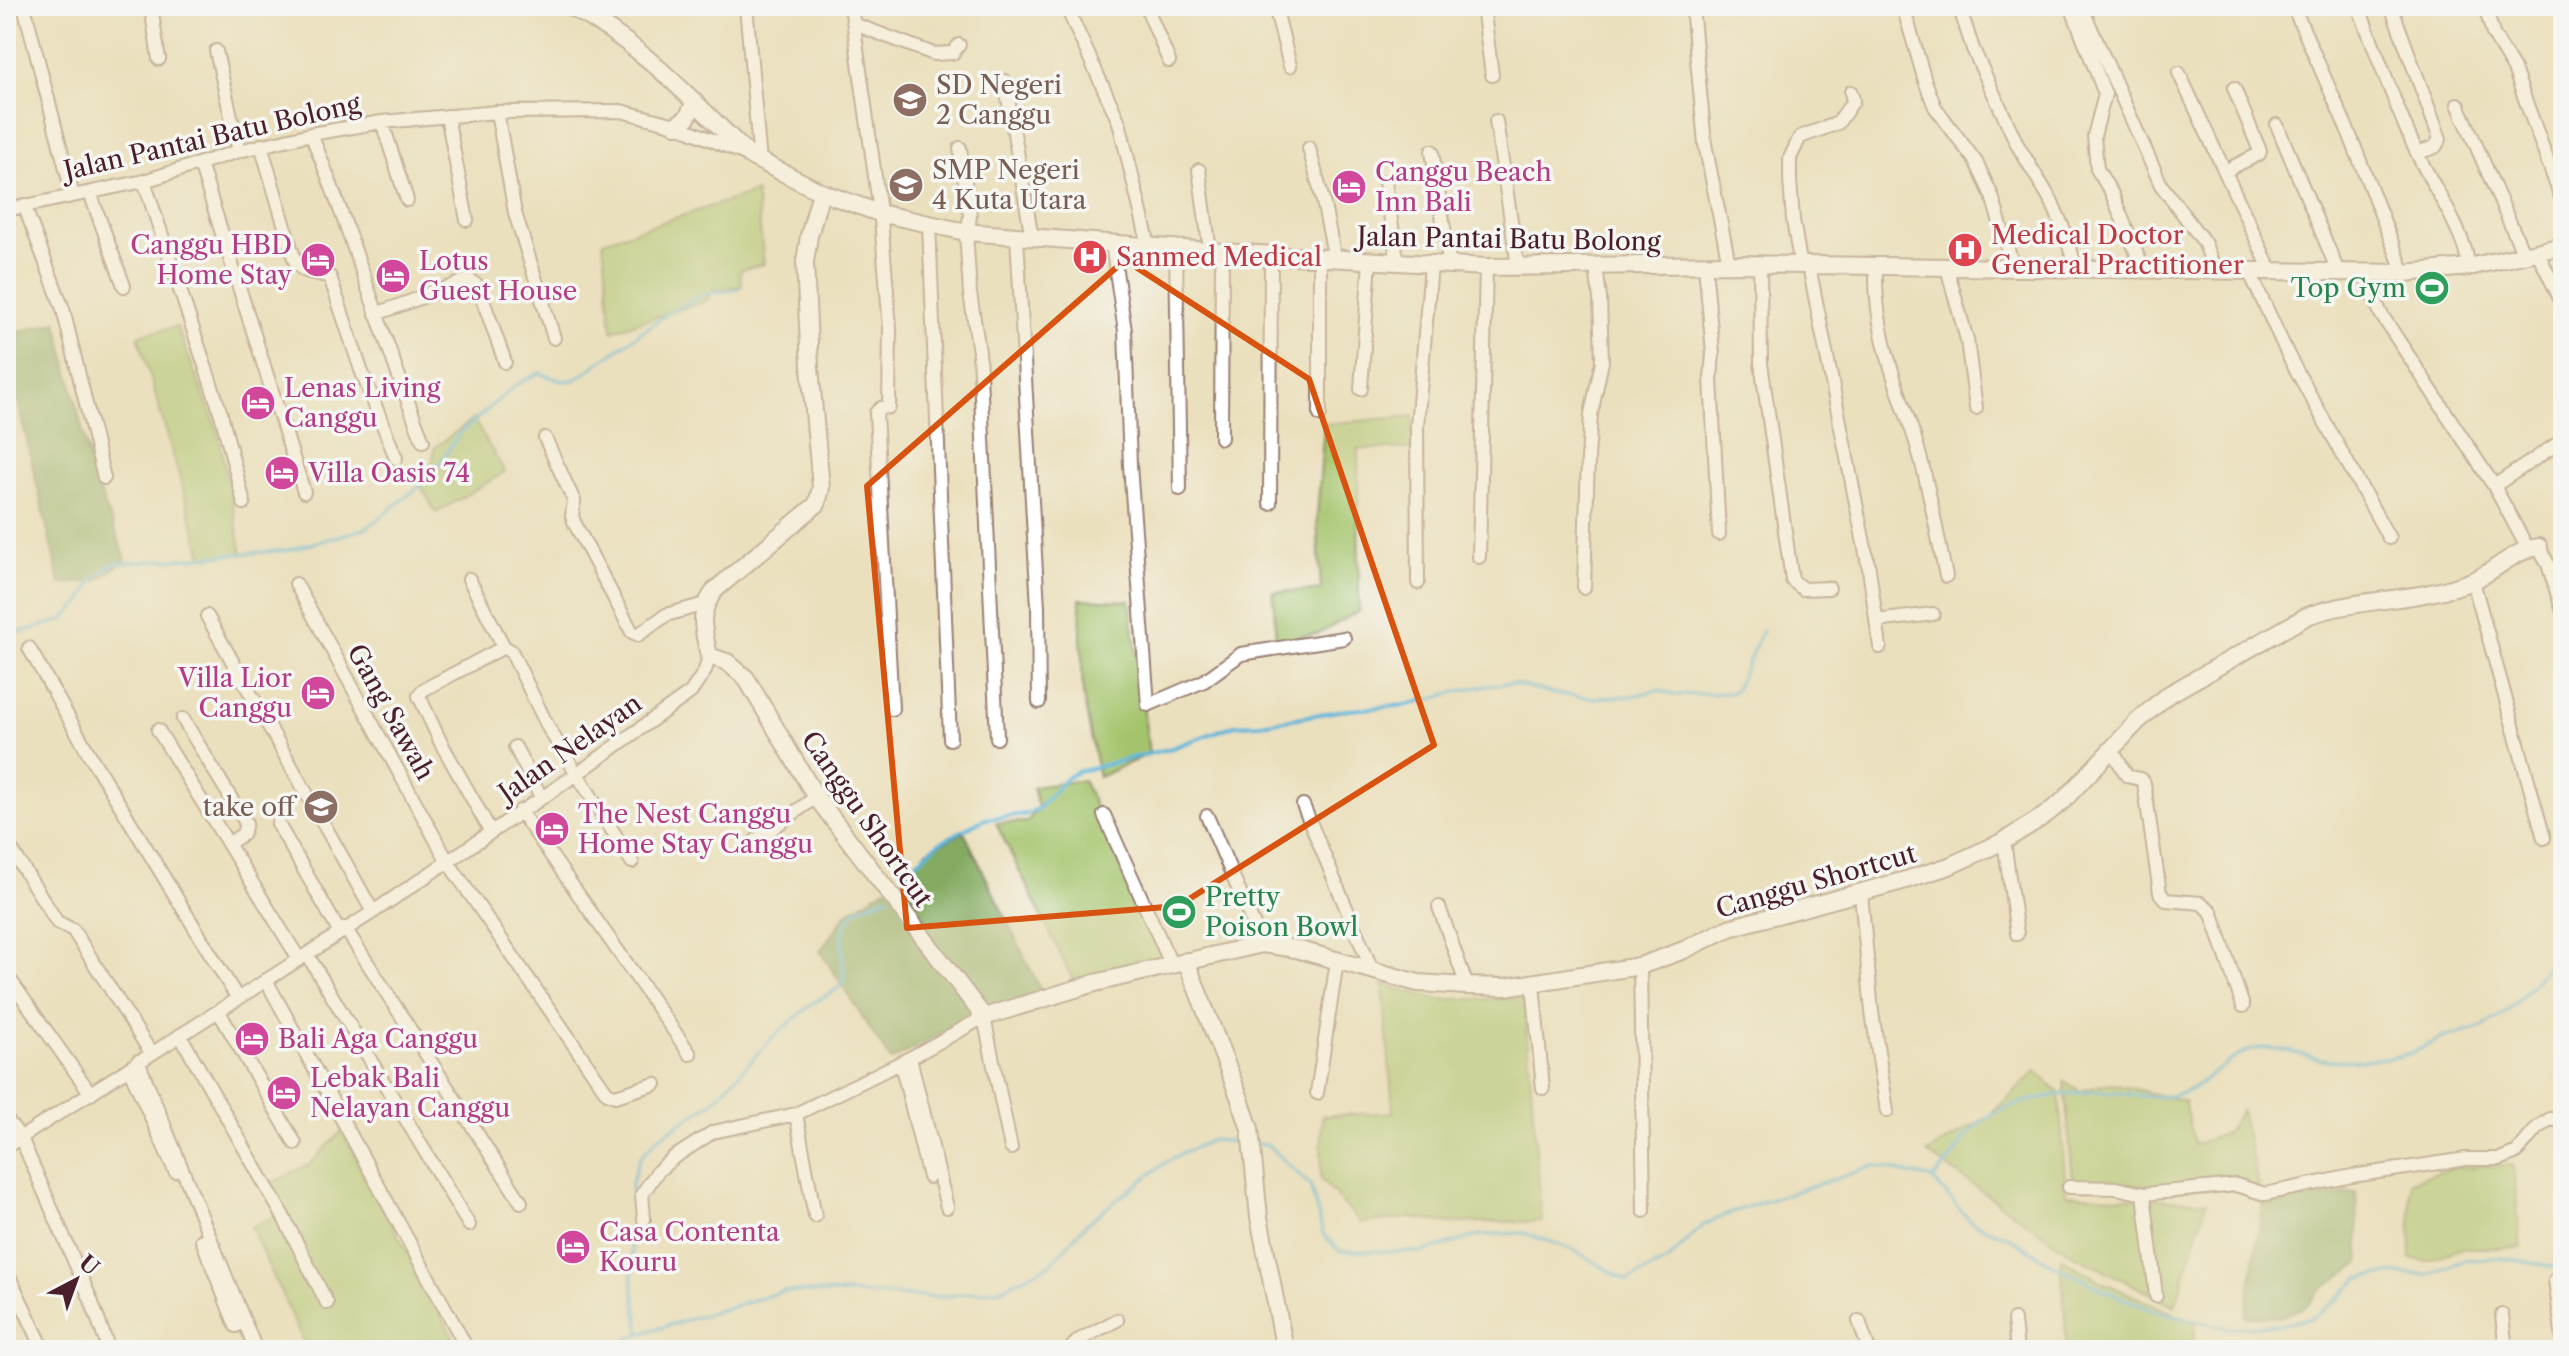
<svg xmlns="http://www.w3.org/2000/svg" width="2569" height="1356" font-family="'Libre Caslon Text',serif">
  <rect width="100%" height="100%" fill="#f6f6f2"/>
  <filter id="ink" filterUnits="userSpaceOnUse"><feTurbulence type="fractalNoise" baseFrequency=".0125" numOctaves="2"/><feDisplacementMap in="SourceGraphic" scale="16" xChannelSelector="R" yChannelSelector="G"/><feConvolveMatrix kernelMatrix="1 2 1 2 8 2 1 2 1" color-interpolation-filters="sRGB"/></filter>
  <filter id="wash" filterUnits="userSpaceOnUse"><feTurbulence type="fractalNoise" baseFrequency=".006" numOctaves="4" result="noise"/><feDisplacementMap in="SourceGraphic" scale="32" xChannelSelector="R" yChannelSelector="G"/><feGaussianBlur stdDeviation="1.8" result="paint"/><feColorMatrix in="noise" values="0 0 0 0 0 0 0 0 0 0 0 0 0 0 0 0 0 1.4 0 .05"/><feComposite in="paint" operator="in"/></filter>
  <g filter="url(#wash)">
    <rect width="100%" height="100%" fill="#ebe0bd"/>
    <path fill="#a4c46c" stroke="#77724c" stroke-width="2" d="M756 192 764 264 740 270 742 286 715 289 706 301 612 331 603 241Z
      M177 327 218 431 242 553 203 558 138 335Z
      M1413 416 1412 449H1358L1359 611 1318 634 1276 640 1273 592 1321 590 1317 517 1324 424Z
      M473 419 505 472 436 513 418 481 433 461 434 448Z
      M1080 599 1130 601 1149 754 1099 777 1083 695Z
      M1083 780 1164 961 1074 982 996 823 1027 822 1038 807 1033 787Z
      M1383 984 1436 999H1524L1542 1221 1451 1223 1409 1218 1361 1223 1321 1180 1322 1116 1393 1112Z
      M2036 1071 2059 1093 2066 1194 2207 1202 2175 1306 2072 1254 1927 1153 1989 1116Z
      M2064 1081 2080 1091 2110 1083 2184 1101 2194 1145 2226 1133 2241 1110 2259 1187 2178 1189 2073 1180Z
      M342 1131 460 1350H307L251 1227 278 1215 272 1183 310 1164Z
      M2513 1165 2521 1248H2463L2425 1261 2411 1259 2410 1181 2457 1167Z
      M2061 1258 2102 1282 2196 1323 2193 1350H2067Z"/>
    <path fill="#83aa60" stroke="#666446" stroke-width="2" d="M57 322 93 475 126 559 97 581 60 584 6 350V335Z
      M964 832 1042 993 986 1008 891 1061 820 951 847 913 904 876 928 850Z
      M2356 1192 2360 1263 2323 1288 2305 1307 2280 1317 2245 1316 2263 1205Z"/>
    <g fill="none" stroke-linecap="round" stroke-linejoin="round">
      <path stroke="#5eb6db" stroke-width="4" d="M6 636 63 620 81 602 93 580 113 564 289 550 367 528 430 478 459 434 516 385 539 373 562 381 575 380 671 311 705 294 739 289
        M895 892 919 860 939 843 985 819 1027 814 1039 808 1066 778 1077 772 1172 748 1235 725 1261 724 1339 711 1407 705 1472 688 1510 683 1556 694 1594 698 1632 696 1658 690 1677 695 1729 693 1735 691 1762 631
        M1257 1144H1267L1310 1185 1323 1234 1340 1251 1422 1252 1481 1235 1524 1233 1572 1249 1627 1281 1667 1261 1703 1225 1738 1210 1874 1166 1933 1179 1971 1222 2008 1237 2052 1264 2106 1291 2151 1310 2228 1328 2279 1325 2312 1318 2337 1300 2359 1278 2391 1273 2428 1275 2465 1260 2501 1258 2563 1268
        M1933 1179C1950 1164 1958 1143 1975 1127 2007 1098 2077 1089 2119 1093 2139 1095 2159 1100 2179 1094 2209 1085 2230 1050 2263 1048 2284 1047 2307 1058 2328 1060 2348 1061 2388 1060 2407 1054 2418 1051 2429 1044 2440 1039 2454 1033 2472 1033 2486 1025 2520 1006 2542 974 2563 942
        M640 1334 632 1278 631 1237 634 1211 631 1185 639 1159 658 1138 713 1102 773 1037 813 1003 836 990 844 981C843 948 833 918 870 903 876 900 882 900 888 897
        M604 1350 640 1334 784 1291 939 1297 1001 1289 1051 1264 1087 1223 1170 1159 1212 1140 1249 1143"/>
    </g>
  </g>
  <g filter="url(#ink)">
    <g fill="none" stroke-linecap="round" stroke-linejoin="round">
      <defs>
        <path id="minor" d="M24 6 73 196
          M151 6 159 59
          M746 6 760 162
          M851 6 881 219 890 328 889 407 881 408 876 413 892 709
          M1066 6 1119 122 1149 246
          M1146 6 1169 61
          M1275 6 1290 66
          M1483 6 1492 75
          M1692 6 1705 144 1729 264
          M1903 6 1925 81 1935 107 1976 162 1992 196 2014 270
          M1959 6 1973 49 2018 146 2052 202 2064 230 2077 271
          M2071 6 2105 94 2094 136 2097 169 2112 194 2144 271
          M2081 6 2161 185 2204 242 2216 272
          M2293 6 2349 133 2404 273
          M2358 6C2378 55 2395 107 2418 155 2434 189 2464 230 2469 267
          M2391 6 2440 139 2435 147 2417 153
          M2485 6 2493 34 2514 69 2563 203
          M2561 6 2563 13
          M854 24 934 54 953 53 959 45
          M216 51 239 151
          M2179 73 2272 273
          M1005 81 1032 238
          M2458 104 2524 255
          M497 112 515 213 554 338
          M447 116 467 220
          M1496 121 1518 267
          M382 122 407 200
          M2277 125 2339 274
          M311 134C353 235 383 340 423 441
          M261 145 295 261C306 277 315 271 330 277L361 370 396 458
          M960 148 970 215 968 232
          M1309 148 1323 201 1335 259
          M1432 151 1450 266
          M200 164 304 492
          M1199 170 1210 251
          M2225 171 2259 154 2260 151 2234 88
          M144 181 221 414 244 503
          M1385 182 1398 264
          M90 193 124 286
          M24 205 63 309 104 478
          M6 210 144 181 239 151 311 134 382 122 497 112 621 111 676 125 743 153
          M929 224 950 739
          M966 232 970 293 979 352 997 738
          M1017 237 1038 607 1039 702
          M1112 244 1125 331 1130 465 1148 705 1204 681 1241 654 1344 638
          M1176 248 1180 489
          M2538 253 2563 305
          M1705 265 1713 353 1711 378 1719 534
          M1760 265 1761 363 1792 580 1803 589 1829 588
          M1809 266 1869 569 1880 647
          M1801 267 1793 220 1790 180V158L1800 137 1838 123 1853 101 1851 92
          M1876 267C1874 332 1895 380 1915 439 1929 483 1936 531 1946 576
          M1947 268 1967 340 1976 408
          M2250 273 2289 357 2389 538
          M2364 274 2381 314 2494 486 2528 549
          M376 314 469 280 478 286 505 362
          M1361 389 1370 260
          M1320 415V259
          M545 438 574 501 572 516 575 524 632 632 638 635 666 615 705 604
          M1221 438 1222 252
          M2494 486 2563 440
          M1270 503 1271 255
          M2539 547 2548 564 2563 612
          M1479 557 1486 267
          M469 579 504 647 511 651 549 729 632 862
          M2473 581 2544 838
          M1418 583 1417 426 1431 265
          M296 584 448 862 607 1093 615 1096 655 1084
          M1584 588 1588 458 1591 414 1602 362 1600 298 1596 267
          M207 616 373 912
          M1876 621 1933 614
          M29 648 92 759 238 999
          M183 719 246 823 243 834 228 844
          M158 730 299 959
          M515 747 541 797
          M2112 750 2127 776 2140 779 2144 783 2160 893 2166 900 2201 903 2211 911 2243 1006
          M1303 805 1373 972
          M520 811 690 1054
          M1104 815 1172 966
          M1207 816 1262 944
          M278 824 340 933
          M491 832 441 743 419 696 423 690 504 647
          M6 841 57 922 73 930 151 1053
          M755 841 816 797
          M2004 841 2017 934
          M1861 893 1872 1012 1887 1111
          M1439 907 1467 986
          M345 928 521 1202
          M307 954 469 1225
          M1640 966 1644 1211
          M6 974 91 1094
          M266 980 468 1350
          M1533 984 1543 1088
          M219 1012 295 1143
          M180 1035 283 1216 327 1303
          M910 1058 947 1207
          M138 1061 256 1350
          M901 1063 929 1177
          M129 1068 175 1171
          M1317 1093 1337 961
          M796 1114 815 1216
          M6 1119 21 1138 91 1300 109 1350
          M6 1147 373 912 577 774 691 692 705 671 709 656
          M2069 1187 2116 1188 2144 1194 2236 1185 2265 1194 2352 1176 2433 1164 2466 1159H2500L2517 1152 2537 1128 2550 1119 2563 1122
          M2144 1194 2156 1296
          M644 1219 642 1194 658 1171 673 1158 713 1132 796 1114 910 1058 984 1017 1011 1148
          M202 1240 236 1326
          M6 1270 44 1350
          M2555 1280 2563 1340
          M2502 1315 2506 1350
          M2014 1320 2017 1350
          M1859 1321 1869 1350
          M1074 1350 1073 1346 1079 1340 1117 1320"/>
        <path id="tertiary" d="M569 6C642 43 691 100 750 156L821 192 879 213 966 232 1222 252 1486 267 1729 264 2404 273 2469 267 2563 246
          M676 125 687 118 695 102
          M821 192 809 236 805 262 810 367 821 488 817 504 715 590C697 615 703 627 709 656L727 662 746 678 816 797 984 1017 1095 983 1262 944 1296 949 1418 983 1467 986 1505 987 1640 966 1684 950 1729 928 1906 880 1949 866 2004 841 2044 816 2063 801 2138 721 2166 696 2307 616C2360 597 2420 602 2472 581 2495 572 2513 550 2539 547
          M1186 961 1240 1099 1250 1129 1259 1217 1285 1350"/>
      </defs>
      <use href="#minor" stroke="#9a8074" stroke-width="16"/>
      <use href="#tertiary" stroke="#9a8074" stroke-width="20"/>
      <use href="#minor" stroke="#fff" stroke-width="12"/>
      <use href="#tertiary" stroke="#fff" stroke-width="16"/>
    </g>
  </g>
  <path d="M0 0H2569V1356H0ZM1125 260 1309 379 1434 745 1178 906 907 928 867 486Z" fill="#ebe0bd" fill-opacity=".55" fill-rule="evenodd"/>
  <path fill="none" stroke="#d8530f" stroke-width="6" stroke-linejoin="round" d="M1125 260 1309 379 1434 745 1178 906 907 928 867 486Z"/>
  <defs>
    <symbol id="school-disc" viewBox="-11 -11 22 22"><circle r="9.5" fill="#8d6e63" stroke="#f6f6f2"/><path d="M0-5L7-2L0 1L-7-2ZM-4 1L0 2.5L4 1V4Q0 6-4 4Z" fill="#fff"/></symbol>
    <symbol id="hotel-disc" viewBox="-11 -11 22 22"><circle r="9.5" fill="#d1479c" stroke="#f6f6f2"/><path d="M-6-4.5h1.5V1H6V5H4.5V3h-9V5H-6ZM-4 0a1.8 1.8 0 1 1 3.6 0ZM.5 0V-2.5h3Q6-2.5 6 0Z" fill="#fff"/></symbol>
    <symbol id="hospital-disc" viewBox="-11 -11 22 22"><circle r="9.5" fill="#e0444e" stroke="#f6f6f2"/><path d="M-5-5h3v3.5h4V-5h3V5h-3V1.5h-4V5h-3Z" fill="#fff"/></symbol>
    <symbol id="stadium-disc" viewBox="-11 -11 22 22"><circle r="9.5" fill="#2e9e5b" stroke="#f6f6f2"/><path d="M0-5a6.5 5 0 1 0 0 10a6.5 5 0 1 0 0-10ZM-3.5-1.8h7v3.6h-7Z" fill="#fff"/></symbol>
  </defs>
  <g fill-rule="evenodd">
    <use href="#school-disc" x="890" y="80" width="40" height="40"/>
    <use href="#school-disc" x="886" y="165" width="40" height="40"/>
    <use href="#hotel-disc" x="1329" y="167" width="40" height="40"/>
    <use href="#hospital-disc" x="1945" y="230" width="40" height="40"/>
    <use href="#hospital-disc" x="1070" y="237" width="40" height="40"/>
    <use href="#hotel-disc" x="298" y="240" width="40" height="40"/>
    <use href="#hotel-disc" x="373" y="256" width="40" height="40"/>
    <use href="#stadium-disc" x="2412" y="268" width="40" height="40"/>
    <use href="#hotel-disc" x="238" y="383" width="40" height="40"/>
    <use href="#hotel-disc" x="262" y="453" width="40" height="40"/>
    <use href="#hotel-disc" x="298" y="673" width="40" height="40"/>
    <use href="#school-disc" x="301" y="787" width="40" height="40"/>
    <use href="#hotel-disc" x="532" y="809" width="40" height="40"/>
    <use href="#stadium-disc" x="1159" y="892" width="40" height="40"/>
    <use href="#hotel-disc" x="232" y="1019" width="40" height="40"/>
    <use href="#hotel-disc" x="264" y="1073" width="40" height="40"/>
    <use href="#hotel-disc" x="553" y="1227" width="40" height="40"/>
  </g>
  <g text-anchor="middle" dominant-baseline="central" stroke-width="7" stroke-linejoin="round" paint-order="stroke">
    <g font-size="26" fill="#785e54" stroke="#f6f6f2" text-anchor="start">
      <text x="936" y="85">SD Negeri<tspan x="936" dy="30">2 Canggu</tspan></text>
      <text x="932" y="170">SMP Negeri<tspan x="932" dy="30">4 Kuta Utara</tspan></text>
      <text x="295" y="807" text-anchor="end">take off</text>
    </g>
    <g font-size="26" fill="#4a1f2b" stroke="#f6f6f2">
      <text transform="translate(212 137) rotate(-13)">Jalan Pantai Batu Bolong</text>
      <text transform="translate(1509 239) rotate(1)">Jalan Pantai Batu Bolong</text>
      <text transform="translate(391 712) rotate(61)">Gang Sawah</text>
      <text transform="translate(570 748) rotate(-35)">Jalan Nelayan</text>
      <text transform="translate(867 819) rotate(55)">Canggu Shortcut</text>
      <text transform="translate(1816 881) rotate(-16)">Canggu Shortcut</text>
    </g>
    <g font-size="26" fill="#b23c85" stroke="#f6f6f2" text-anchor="start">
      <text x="1375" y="172">Canggu Beach<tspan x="1375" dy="30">Inn Bali</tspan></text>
      <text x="292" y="245" text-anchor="end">Canggu HBD<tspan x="292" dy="30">Home Stay</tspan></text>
      <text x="419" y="261">Lotus<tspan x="419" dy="30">Guest House</tspan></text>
      <text x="284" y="388">Lenas Living<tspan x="284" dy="30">Canggu</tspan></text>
      <text x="308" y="473">Villa Oasis 74</text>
      <text x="292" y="678" text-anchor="end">Villa Lior<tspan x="292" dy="30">Canggu</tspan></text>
      <text x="578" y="814">The Nest Canggu<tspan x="578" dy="30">Home Stay Canggu</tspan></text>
      <text x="278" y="1039">Bali Aga Canggu</text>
      <text x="310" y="1078">Lebak Bali<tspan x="310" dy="30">Nelayan Canggu</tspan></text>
      <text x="599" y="1232">Casa Contenta<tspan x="599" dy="30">Kouru</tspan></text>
    </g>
    <g font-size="26" fill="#be3a42" stroke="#f6f6f2" text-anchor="start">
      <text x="1991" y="235">Medical Doctor<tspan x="1991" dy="30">General Practitioner</tspan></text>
      <text x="1116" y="257">Sanmed Medical</text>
    </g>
    <g font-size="26" fill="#27864d" stroke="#f6f6f2" text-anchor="end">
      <text x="2406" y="288">Top Gym</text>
      <text x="1205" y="897" text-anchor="start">Pretty<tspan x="1205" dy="30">Poison Bowl</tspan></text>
    </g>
  </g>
  <rect width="2569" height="1356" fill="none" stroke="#f6f6f2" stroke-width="32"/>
  <g transform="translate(76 1280) rotate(41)" stroke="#f6f6f2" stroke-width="6" paint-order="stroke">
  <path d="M0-6L14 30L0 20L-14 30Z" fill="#4a1f2b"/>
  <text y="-12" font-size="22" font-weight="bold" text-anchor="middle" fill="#4a1f2b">U</text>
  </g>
</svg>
